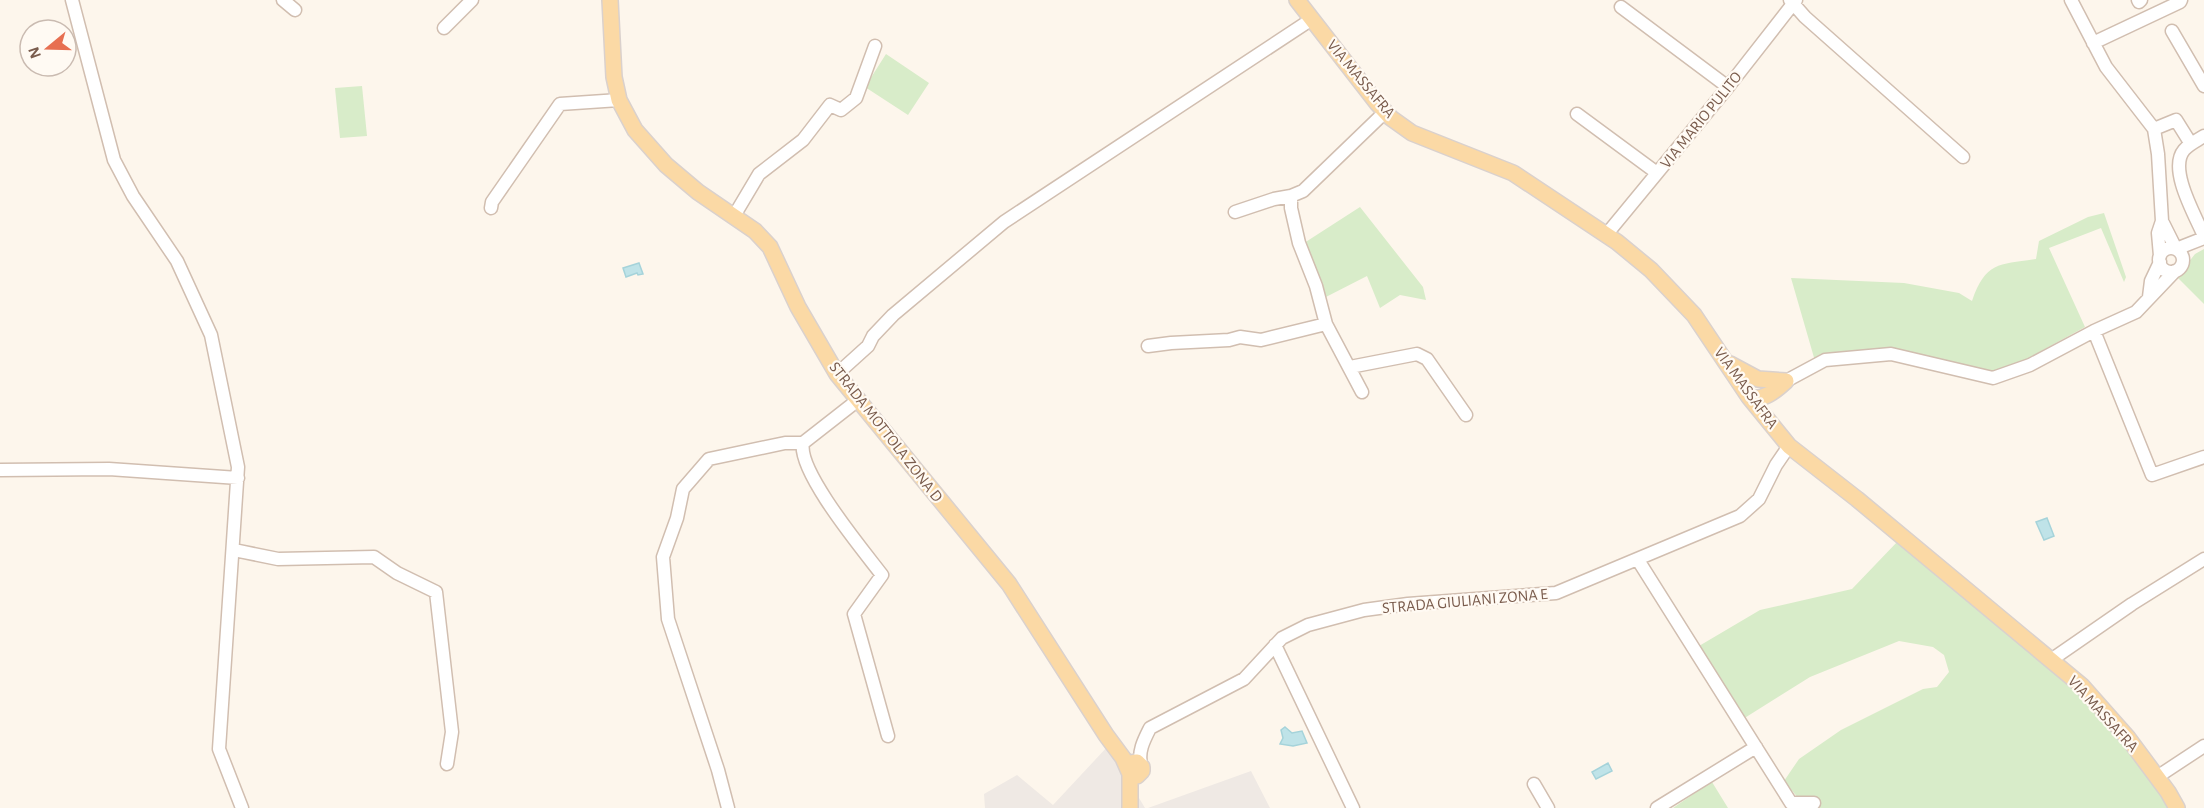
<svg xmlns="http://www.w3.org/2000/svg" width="2204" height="808" font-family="'Alegreya Sans',sans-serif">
  <rect width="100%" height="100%" fill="#fdf6ec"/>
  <path fill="#efe9e4" d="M1108 746 1145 808H985L984 794 1017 775 1053 805Z
    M1251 771 1270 808H1148Z"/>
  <path fill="#d8ecc9" d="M886 54 929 83 908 115 865 87Z
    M362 86 367 136 340 138 335 88Z
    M1360 207 1423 287 1426 300 1400 295 1380 308 1367 276 1322 299 1301 245Z
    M2104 213 2126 277 2124 282 2101 228 2049 248 2085 327 2001 373 1973 375 1877 354 1815 361 1791 278 1904 283 1959 293 1972 301C1986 261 1999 265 2036 259L2039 241 2088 217Z
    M2204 249V304L2177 277 2195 254Z
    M1898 541 2051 666 2106 718 2159 790 2169 808H1797L1799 799 1784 781 1799 759 1841 730 1923 689 1937 687 1949 672 1944 655 1933 647 1899 641 1810 677 1743 719 1699 646 1760 610 1852 589Z
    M1712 782 1728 808H1673L1711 782Z"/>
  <path fill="#bfe3e8" stroke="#a5d3da" stroke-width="1.5" d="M639 263 643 274 638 275 637 273 626 277 623 268Z
    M2047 518 2054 536 2044 540 2036 522Z
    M1285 727 1292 733 1302 731 1307 743 1293 746 1280 744 1283 738 1281 730Z
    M1608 763 1612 771 1596 779 1592 772Z"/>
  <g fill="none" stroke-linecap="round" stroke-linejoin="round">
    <defs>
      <path id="minor" d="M72 0 114 160 133 196 177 261 211 335 238 467 219 749 242 808
        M283 0 295 10
        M1790 0 1805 17 1963 157
        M2071 0 2106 67 2154 129 2158 154 2162 221 2158 233 2160 256
        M2138 0 2139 2 2141 0
        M1621 7 1728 87
        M444 28 472 0
        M2172 31 2204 86
        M2093 43 2180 2 2181 0
        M1577 114 1657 173
        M2154 129 2176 120 2191 144
        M2204 136C2198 140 2189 144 2184 150 2168 169 2195 215 2204 236
        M1291 196V208L1299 243 1316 286 1326 324 1362 392
        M491 208 492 202 560 104 619 100
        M1235 212 1274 199 1291 196 1303 191 1385 112
        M734 216 759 174 803 140 830 105 841 110 856 98 875 46
        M2162 221 2176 249 2204 238
        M1606 235 1728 87 1796 0
        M2159 260a12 12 0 1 1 24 0a12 12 0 1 1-24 0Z
        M2149 297 2151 281 2160 262
        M2094 331 2152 475 2204 457
        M1148 346 1171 343 1229 340 1240 337 1261 340 1326 324
        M1350 367 1417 354 1427 359 1466 415
        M837 374 868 346 873 336 893 315 1004 222 1312 19
        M1786 381 1825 360 1891 354 1993 378 2030 365 2094 331 2136 312 2175 271
        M803 443C797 471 863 550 882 575L854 614 888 736
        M0 470 109 469 238 478
        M234 550 278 559 374 557 397 573 436 592 452 732 447 764
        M1638 560 1791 803H1814
        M1275 645 1353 808
        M2051 660 2132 604 2204 559
        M1141 764C1138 751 1144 740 1150 728L1244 679 1282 638 1308 625 1364 610 1408 604 1556 593 1740 516 1759 499 1776 465 1789 446
        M2157 777 2204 746
        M1534 784 1548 808
        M728 808 718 770 668 619 663 557 677 518 683 489 709 459 785 443H803L858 400
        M1657 808 1756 747"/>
      <path id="major" d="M610 0 614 77 619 100 635 130 666 165 698 192 755 231 770 247 798 307 837 374 1009 584 1106 735 1123 758 1130 774 1137 776 1142 771V767L1137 762 1131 763 1129 767
        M1297 0 1377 103 1391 118 1412 133 1513 173 1617 242 1651 270 1694 315 1749 397 1789 446 1857 499 2082 686 2128 738 2168 792 2177 808
        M1730 364 1758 379 1786 381
        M1749 397C1763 402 1776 390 1786 381
        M1130 808V774"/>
    </defs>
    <use href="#minor" stroke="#d1beb0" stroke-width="15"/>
    <use href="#major" stroke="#dad1cd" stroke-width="18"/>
    <use href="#minor" stroke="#fff" stroke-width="12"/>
    <use href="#major" stroke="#fbd9a5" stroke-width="15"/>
  </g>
  <g text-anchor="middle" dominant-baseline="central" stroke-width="4.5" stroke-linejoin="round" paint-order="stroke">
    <g font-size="16" fill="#7a5c4d" stroke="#fffaf3">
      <text transform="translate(1361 79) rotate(50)">VIA MASSAFRA</text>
      <text transform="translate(1701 120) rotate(-51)">VIA MARIO PULITO</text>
      <text transform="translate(1746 388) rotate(54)">VIA MASSAFRA</text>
      <text transform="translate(886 432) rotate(52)">STRADA MOTTOLA ZONA D</text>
      <text transform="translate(1465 601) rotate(-5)">STRADA GIULIANI ZONA E</text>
      <text transform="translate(2103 714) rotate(48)">VIA MASSAFRA</text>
    </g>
  </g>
  <g transform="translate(48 48) rotate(251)"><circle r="28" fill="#fffaf3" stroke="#cabbb1" stroke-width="1.5"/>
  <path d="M0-4.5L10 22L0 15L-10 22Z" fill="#e76f51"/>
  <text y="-9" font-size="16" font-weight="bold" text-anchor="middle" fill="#7a5c4d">N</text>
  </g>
</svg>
